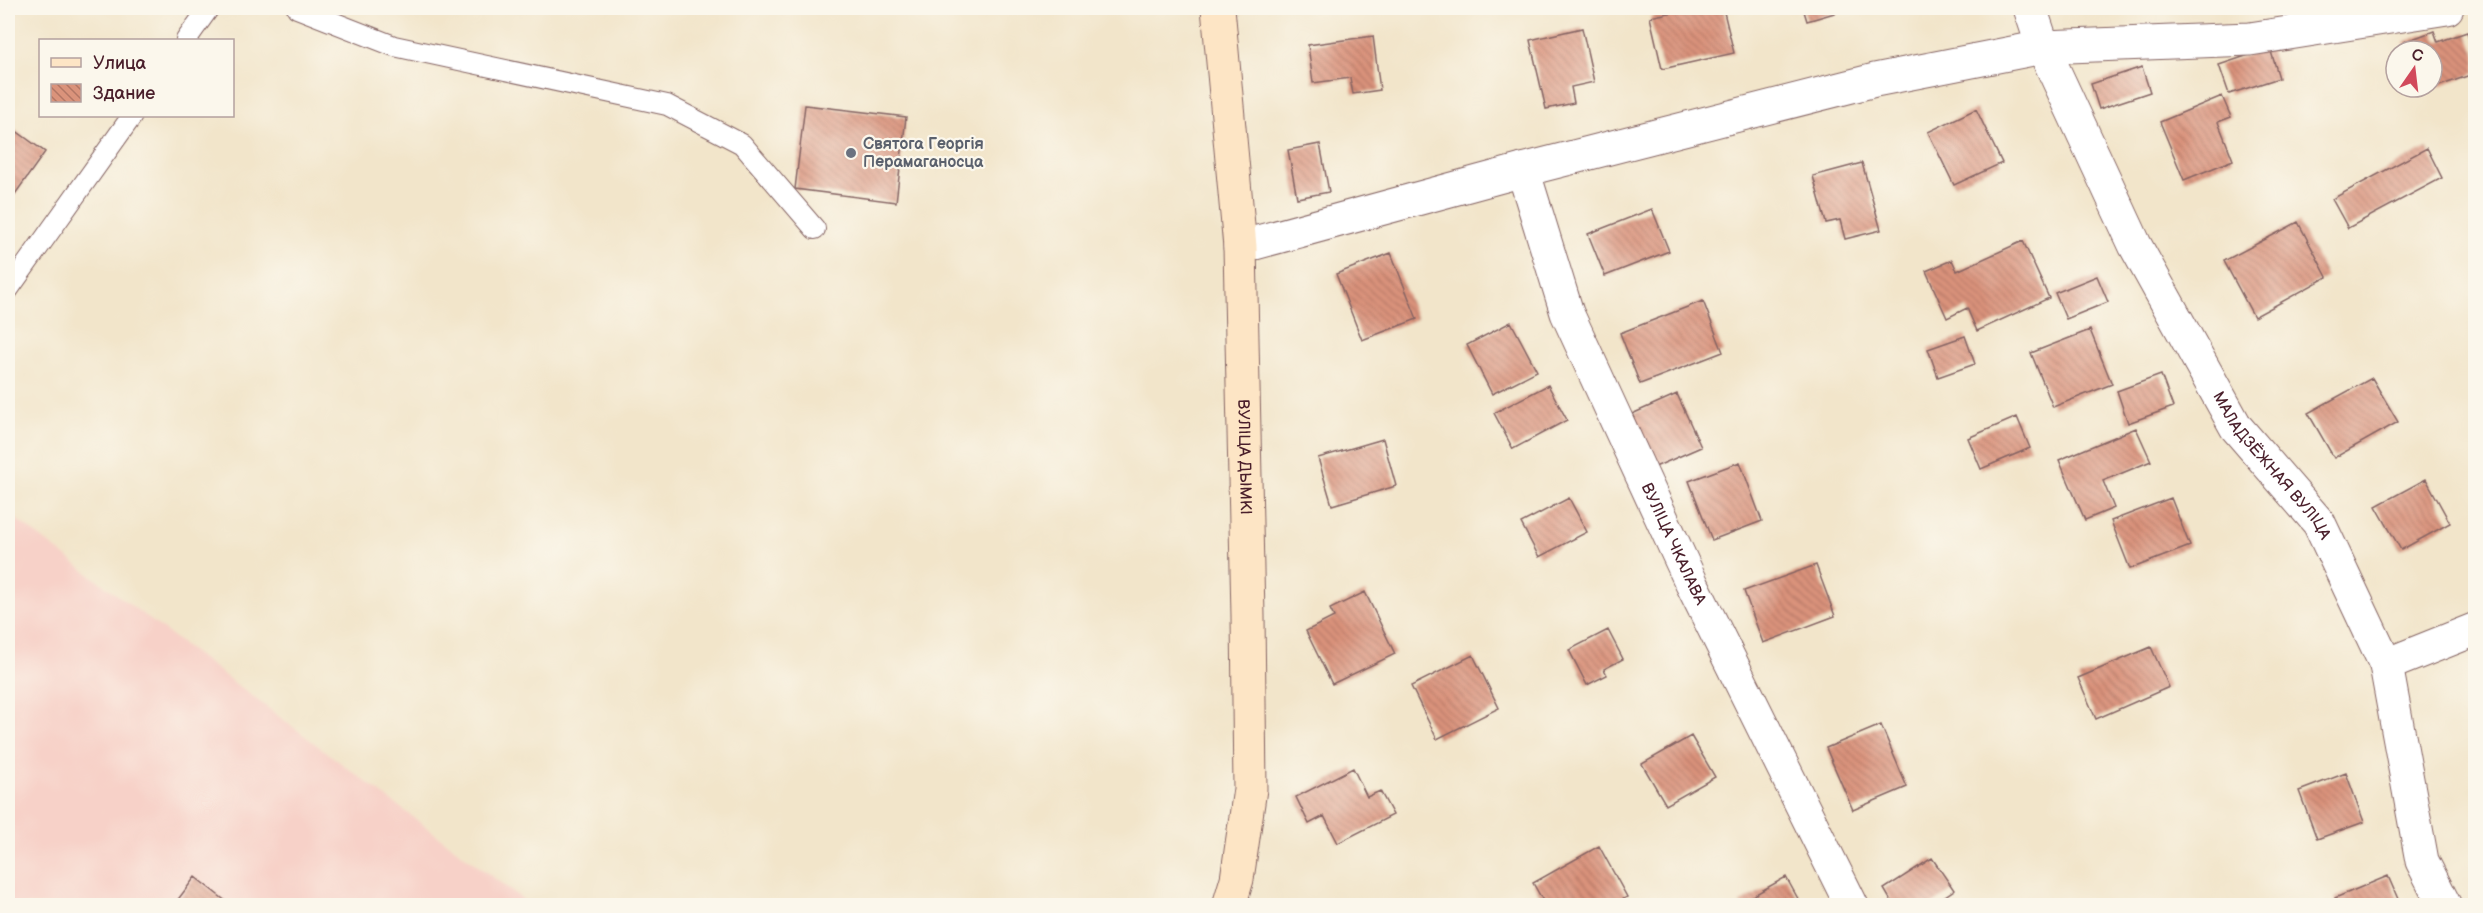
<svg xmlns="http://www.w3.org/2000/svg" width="2483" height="913" font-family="'Balsamiq Sans',sans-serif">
  <defs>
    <pattern id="building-back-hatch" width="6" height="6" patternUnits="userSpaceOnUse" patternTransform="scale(1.5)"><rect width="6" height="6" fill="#da937b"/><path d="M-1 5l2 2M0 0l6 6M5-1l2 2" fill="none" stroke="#b37765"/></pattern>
  </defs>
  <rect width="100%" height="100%" fill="#fbf7ec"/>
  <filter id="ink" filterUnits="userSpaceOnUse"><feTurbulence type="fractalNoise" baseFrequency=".0167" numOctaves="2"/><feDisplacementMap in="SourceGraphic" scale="12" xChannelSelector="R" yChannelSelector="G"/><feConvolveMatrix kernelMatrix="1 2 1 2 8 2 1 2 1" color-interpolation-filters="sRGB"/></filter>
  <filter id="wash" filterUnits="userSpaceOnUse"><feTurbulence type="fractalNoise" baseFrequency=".008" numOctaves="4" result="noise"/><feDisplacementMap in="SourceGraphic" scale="24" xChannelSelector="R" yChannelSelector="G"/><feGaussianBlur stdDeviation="1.35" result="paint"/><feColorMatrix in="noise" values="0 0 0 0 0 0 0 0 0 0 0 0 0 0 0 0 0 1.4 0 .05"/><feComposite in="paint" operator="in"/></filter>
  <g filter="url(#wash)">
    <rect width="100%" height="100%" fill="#f2e5ca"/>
    <path fill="#f7d1c8" d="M8 513 530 905H8Z"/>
    <g id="blocks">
      <path fill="url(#building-back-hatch)" d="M1692 8H1723L1734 53 1662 69 1650 17Z
        M1803 8H1837L1838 12 1807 21Z
        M1582 28 1594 82 1571 87 1574 103 1546 109 1530 40Z
        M2434 31 2438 42 2467 32 2476 56V73L2422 92 2420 87H2432V51H2407L2404 42Z
        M1373 36 1380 90 1353 94 1350 78 1313 83 1308 45Z
        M2270 48 2279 78 2229 94 2219 65Z
        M2142 67 2150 92 2099 109 2091 84Z
        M2222 96 2231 117 2218 122 2233 160 2184 180 2160 122Z
        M805 105 906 117 896 202 795 189Z
        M1976 109 2002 163 1954 185 1928 132Z
        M8 125 45 152 8 204Z
        M1320 144 1329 192 1297 198 1288 150Z
        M2427 148 2442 178 2348 228 2332 199Z
        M1862 163 1881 230 1845 239 1840 220 1826 223 1813 176Z
        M1652 209 1669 251 1605 276 1588 234Z
        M2298 222 2327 277 2254 317 2224 261Z
        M2023 241 2049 298 1977 331 1967 308 1947 318 1926 271 1952 260 1957 271Z
        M1391 253 1417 319 1362 340 1336 274Z
        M2097 276 2108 302 2066 319 2055 293Z
        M1703 301 1723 352 1640 384 1620 333Z
        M1511 322 1537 371 1492 394 1467 345Z
        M2090 330 2112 384 2053 407 2031 353Z
        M1965 336 1975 364 1938 377 1928 349Z
        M2161 375 2173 407 2128 423 2117 391Z
        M2372 378 2398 422 2334 458 2308 413Z
        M1548 385 1567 420 1513 449 1494 413Z
        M1677 394 1701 447 1655 467 1632 414Z
        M2017 417 2030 448 1981 469 1968 438Z
        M2136 428 2151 461 2103 481 2114 508 2085 520 2059 460Z
        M1383 439 1396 486 1332 505 1318 458Z
        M1740 462 1762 521 1712 540 1689 481Z
        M2426 479 2450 523 2401 550 2376 506Z
        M1569 498 1587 532 1539 557 1521 523Z
        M2171 498 2190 546 2130 569 2111 521Z
        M1816 565 1835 616 1763 643 1744 591Z
        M1365 592 1395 654 1332 684 1306 631 1334 617 1330 609Z
        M1608 630 1623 659 1604 669 1607 675 1587 685 1569 650Z
        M2151 647 2169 687 2096 719 2078 678Z
        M1473 655 1499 708 1437 739 1411 686Z
        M1881 725 1907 787 1853 810 1826 748Z
        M1691 736 1715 777 1666 805 1642 764Z
        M1353 768 1367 797 1380 791 1393 815 1338 843 1324 816 1309 824 1296 797Z
        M2346 773 2364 822 2317 839 2299 791Z
        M1599 846 1627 897 1612 906H1546L1533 883Z
        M1932 858 1954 890 1930 906H1894L1884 889Z
        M2388 876 2401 906H2338L2335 898Z
        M195 877 232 906H173Z
        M1786 877 1802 906H1742L1740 903Z"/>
    </g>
  </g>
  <g filter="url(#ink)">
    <use href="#blocks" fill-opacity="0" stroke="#856463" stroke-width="1.5"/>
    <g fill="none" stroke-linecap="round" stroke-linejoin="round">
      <defs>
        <path id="lane" d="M297 8 394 46 667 105 742 144 815 229
          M186 40 209 8
          M8 290 132 116"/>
        <g id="street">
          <path id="s1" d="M2030 8 2043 47 2135 245 2236 427 2319 523 2386 665 2422 861 2445 906"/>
          <path id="s2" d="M1523 170 1567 313 1692 584 1852 906"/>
          <path d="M1240 247 1523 170 1875 80 2043 47 2250 39 2447 8"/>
          <path d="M2386 665 2476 629"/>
        </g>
        <g id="secondary">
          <path id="s3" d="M1218 8 1240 247 1248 616 1250 789 1237 879 1229 906"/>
        </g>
      </defs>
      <use href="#lane" stroke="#856463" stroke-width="22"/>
      <use href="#street" stroke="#856463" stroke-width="35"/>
      <use href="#secondary" stroke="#856463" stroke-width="35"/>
      <use href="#lane" stroke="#fff" stroke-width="20"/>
      <use href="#street" stroke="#fff" stroke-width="33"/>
      <use href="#secondary" stroke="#fde5c5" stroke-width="33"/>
    </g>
  </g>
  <circle fill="#6b7280" stroke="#fbf7ec" stroke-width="2" cx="851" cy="153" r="6"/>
  <g text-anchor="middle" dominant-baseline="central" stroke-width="4.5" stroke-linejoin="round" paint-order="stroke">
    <g font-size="16" font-weight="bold" fill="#5b616d" stroke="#fbf7ec" text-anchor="start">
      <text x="863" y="144">Святога Георгія<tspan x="863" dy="18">Перамаганосца</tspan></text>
    </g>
    <g font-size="16" fill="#4a1f2b" stroke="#fbf7ec">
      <text stroke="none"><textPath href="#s3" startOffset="450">ВУЛІЦА ДЫМКІ</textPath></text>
      <text stroke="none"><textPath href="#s1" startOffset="520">МАЛАДЗЁЖНАЯ ВУЛІЦА</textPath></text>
      <text stroke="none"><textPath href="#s2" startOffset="404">ВУЛІЦА ЧКАЛАВА</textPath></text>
    </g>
  </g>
  <rect width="2483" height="913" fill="none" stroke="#fbf7ec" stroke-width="30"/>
  <rect x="39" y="39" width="195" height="78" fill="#fbf7ec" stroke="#b4a19f" stroke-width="1.5"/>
  <rect x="51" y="58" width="30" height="9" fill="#fde5c5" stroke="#b4a19f" stroke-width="1.5"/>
  <text x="93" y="69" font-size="18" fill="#4a1f2b">Улица</text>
  <rect x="51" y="84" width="30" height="18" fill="url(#building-back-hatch)" stroke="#b4a19f" stroke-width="1.5"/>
  <text x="93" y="99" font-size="18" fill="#4a1f2b">Здание</text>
  <g transform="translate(2414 69) rotate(14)"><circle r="28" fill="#fbf7ec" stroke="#b4a19f" stroke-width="1.5"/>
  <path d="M0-4.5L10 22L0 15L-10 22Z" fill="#d1495b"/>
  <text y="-9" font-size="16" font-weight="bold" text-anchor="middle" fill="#4a1f2b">С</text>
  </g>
</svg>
